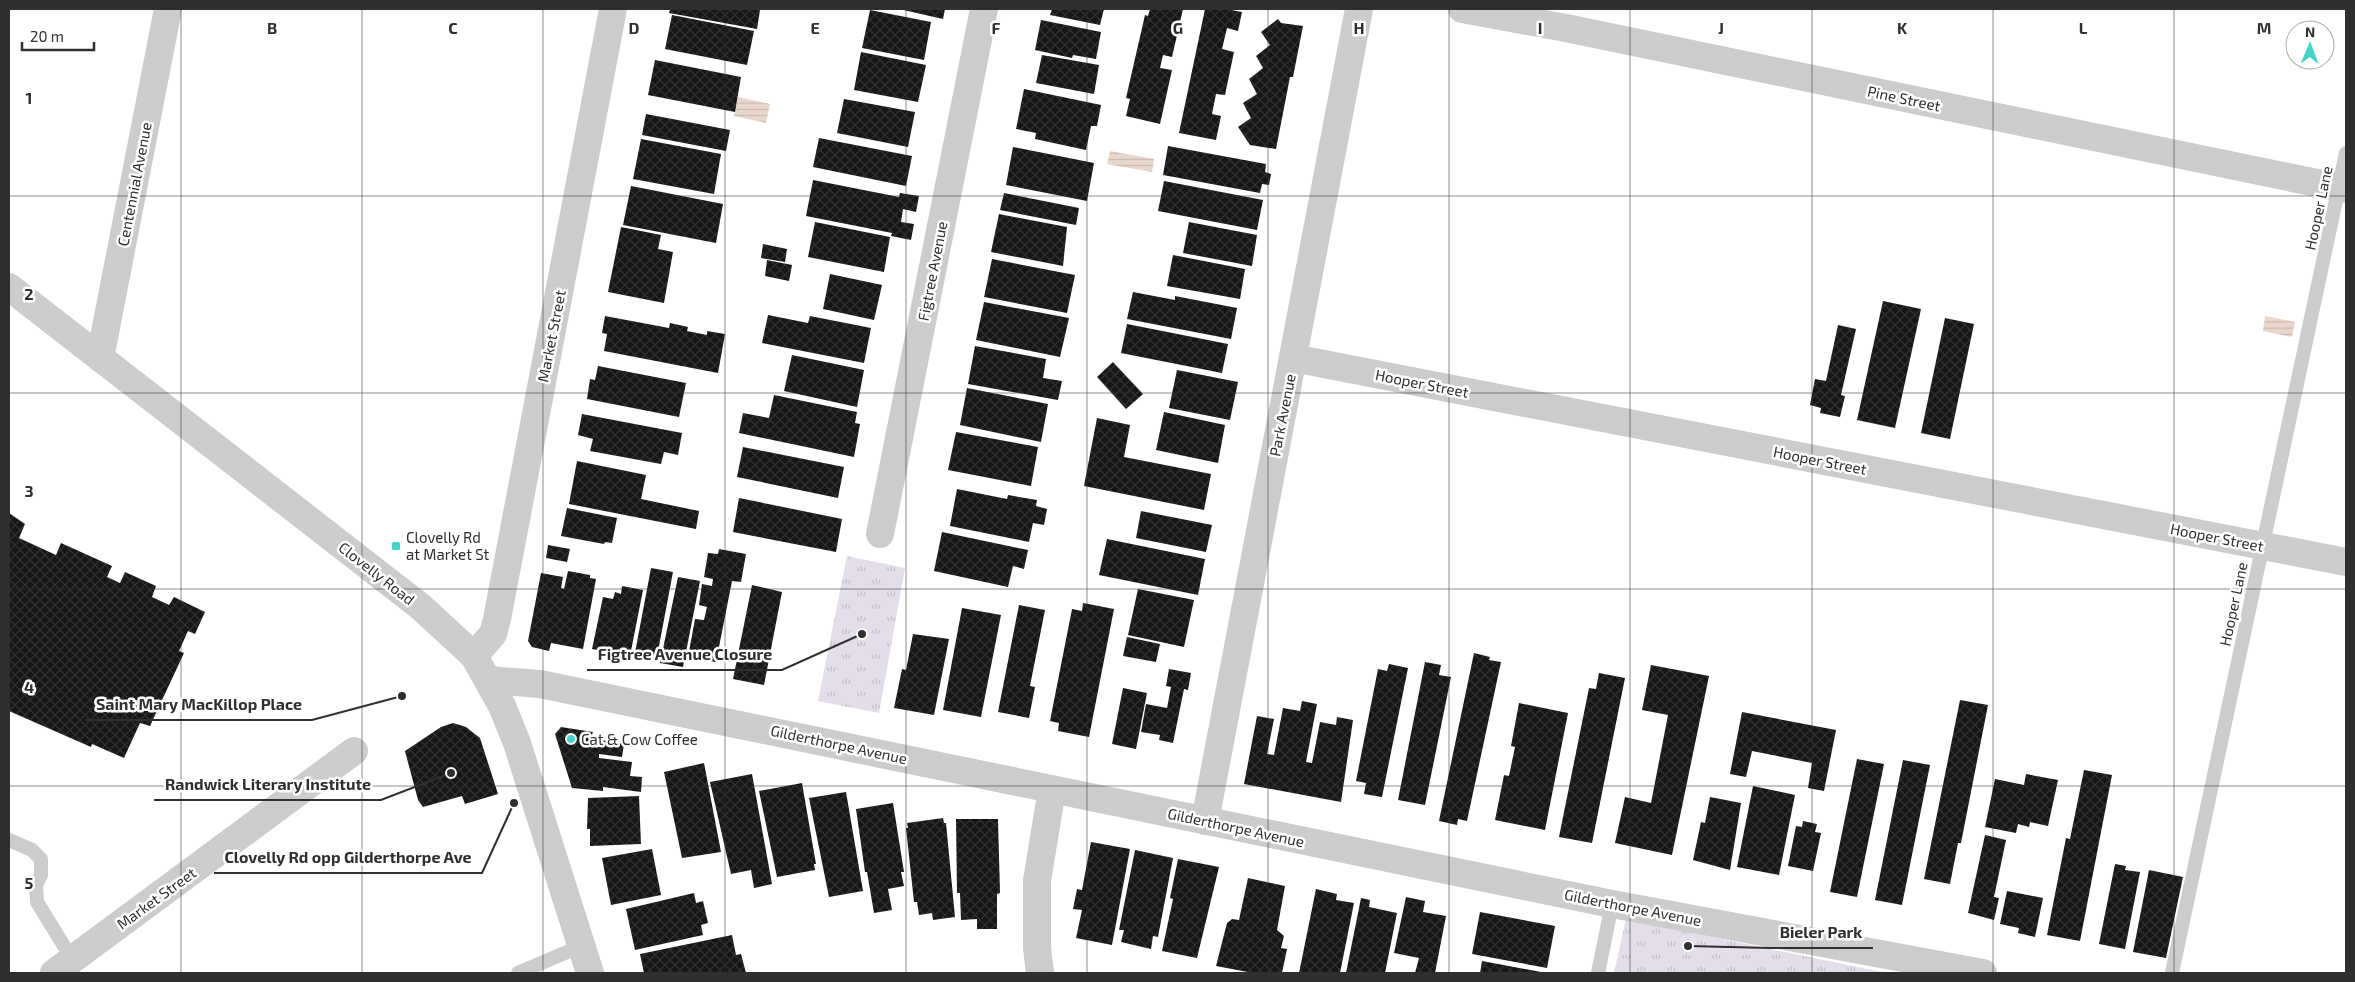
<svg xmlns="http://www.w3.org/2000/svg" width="2355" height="982" font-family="'Exo 2',sans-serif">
  <defs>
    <pattern id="park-tufts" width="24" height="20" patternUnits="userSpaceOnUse" patternTransform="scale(1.25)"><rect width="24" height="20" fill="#e4deeb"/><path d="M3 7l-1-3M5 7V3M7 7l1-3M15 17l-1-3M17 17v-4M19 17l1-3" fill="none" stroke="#c4bfca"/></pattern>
    <pattern id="water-rules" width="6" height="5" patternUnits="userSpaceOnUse" patternTransform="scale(1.25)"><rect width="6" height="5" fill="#e9d7cc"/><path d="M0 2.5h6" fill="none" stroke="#c8b9b0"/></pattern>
    <pattern id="building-cross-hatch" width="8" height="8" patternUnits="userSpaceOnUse" patternTransform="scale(1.25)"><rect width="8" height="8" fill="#161616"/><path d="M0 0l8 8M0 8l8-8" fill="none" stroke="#303030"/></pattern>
  </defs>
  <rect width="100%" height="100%" fill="#fff"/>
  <path fill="url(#park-tufts)" d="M847 556 905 568 879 713 818 701Z
    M1626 919 1886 973H1614Z"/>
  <path fill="url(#water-rules)" d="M738 97 770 104 766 123 734 116Z
    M1110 151 1154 159 1152 172 1107 164Z
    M2265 316 2295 322 2292 337 2263 331Z"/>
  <path fill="url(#building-cross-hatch)" d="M670 9H753L760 10 757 29 669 13Z
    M899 9H945L943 19Z
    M1052 9H1104L1100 25 1050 15Z
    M1150 9H1183L1172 57 1163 55 1160 68 1172 70 1160 124 1126 116 1130 99 1126 98 1145 15 1148 16Z
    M1205 9H1226L1242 12 1238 31 1227 28 1222 49 1234 52 1225 95 1216 94 1212 114 1221 116 1216 140 1179 133Z
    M870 10 931 22 924 60 862 48Z
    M672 15 754 31 747 65 665 49Z
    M1278 19 1281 23 1303 26 1293 77H1290L1276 149 1250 145 1238 127 1251 118 1243 103 1257 94 1249 79 1263 68 1256 56 1270 45 1261 32Z
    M1041 20 1101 32 1096 59 1073 55 1072 58 1035 50Z
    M861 52 926 65 918 102 854 90Z
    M1042 55 1099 65 1094 94 1036 83Z
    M655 60 741 77 735 112 648 95Z
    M1024 89 1101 105 1097 126H1091L1086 150 1035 139 1036 133 1016 129Z
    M844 99 915 112 908 147 837 133Z
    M646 114 730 130 726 151 642 135Z
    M819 138 912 156 906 186 813 167Z
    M641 139 721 154 714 194 633 179Z
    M1168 146 1266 164 1265 172 1271 174 1269 185 1262 184 1260 193 1163 175Z
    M1013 147 1094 163 1087 201 1006 185Z
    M813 180 899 197 900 193 919 196 916 212 903 209 901 222 914 224 911 240 891 236 892 233 806 216Z
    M1164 181 1263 200 1257 230 1158 211Z
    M631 186 723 204 716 243 623 225Z
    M1004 193 1079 208 1076 225 1000 210Z
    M999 214 1067 227 1063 266 991 252Z
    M815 222 890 237 884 272 808 257Z
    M1189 222 1257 235 1252 266 1183 253Z
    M621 227 661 235 658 249 673 252 664 303 608 292Z
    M763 244 787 249 785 262 761 258Z
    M1173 255 1245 269 1240 299 1167 286Z
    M992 259 1075 275 1067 313 984 297Z
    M767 260 792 265 789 281 765 276Z
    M830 274 882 285 874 320 823 309Z
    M1133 292 1175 300V296L1237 308 1231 339 1127 319Z
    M1883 301 1921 309 1895 428 1857 420Z
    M984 302 1069 318 1060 357 976 340Z
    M768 315 808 323 810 316 871 328 864 363 762 343Z
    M605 316 669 328 670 323 688 327 687 331 707 335V331L725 334 718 373 604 351 607 334 602 333Z
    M1945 318 1974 324 1950 439 1921 433Z
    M1127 324 1228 344 1222 373 1121 353Z
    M1838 325 1856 329 1841 395 1845 396 1840 417 1820 413 1821 408 1810 405 1815 379 1826 381Z
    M975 346 1046 359 1043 378 1062 381 1058 400 968 384Z
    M792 355 864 370 857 407 784 391Z
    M1113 362 1143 394 1126 409 1097 377Z
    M598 366 686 383 679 417 587 399 590 379 595 380Z
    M1177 370 1238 382 1230 420 1169 408Z
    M967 388 1048 404 1041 442 960 425Z
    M774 395 857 412 855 423 860 424 854 457 739 433 743 413 769 418Z
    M1164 412 1225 425 1218 463 1156 450Z
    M582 414 682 433 678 455 664 452 661 464 590 451 593 439 578 435Z
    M1097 418 1130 425 1124 457 1211 474 1204 510 1084 486Z
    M956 432 1038 447 1031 486 948 470Z
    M743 447 844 467 838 498 737 477Z
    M577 461 646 475 641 499 699 511 696 529 569 504Z
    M957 489 1007 499 1008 495 1037 500 1036 506 1047 509 1044 525 1033 523 1029 542 950 526Z
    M739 498 842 519 836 552 733 532Z
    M567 508 617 518 612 543 605 542 604 544 561 536Z
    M1141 511 1212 525 1206 552 1136 538Z
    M9 513 25 524 19 538 56 555 61 543 112 566 107 577 120 583 125 572 156 586 152 597 169 605 174 597 205 612 195 634 188 631 179 651 184 653 150 726 140 723 124 758 92 744 91 747 9 711Z
    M942 532 1028 550 1024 569 1013 566 1008 587 934 571Z
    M1107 539 1205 559 1198 595 1099 575Z
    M548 545 570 549 567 562 546 558Z
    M719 549 746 554 741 582 732 581 716 662 688 657 695 619 704 620 707 607 699 605 702 584 712 586 713 579 704 577 708 553 718 554Z
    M651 568 673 572 656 662 634 658Z
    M568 571 590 575V578L596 579 583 649 551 643 549 651 532 647 528 641 541 573 563 577 561 588 564 589Z
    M678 577 700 581 683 667 660 663Z
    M752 585 782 592 764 685 733 679Z
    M622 586 643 590 630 656 592 649 603 597 613 599 615 592 621 594Z
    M1138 589 1194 600 1184 647 1128 635Z
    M1083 603 1114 609 1089 737 1058 731 1059 723 1050 721 1072 609 1082 611Z
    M1019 605 1045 610 1030 686 1035 687 1029 718 998 712Z
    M962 608 1001 615 981 717 943 710Z
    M913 634 949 639 934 715 894 708 902 669 906 670Z
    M1127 637 1160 644 1156 662 1123 656Z
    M1474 653 1490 657 1489 660 1501 662 1467 821 1458 819 1457 825 1439 821Z
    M1425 662 1441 665 1439 675 1451 677 1425 805 1398 800Z
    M1389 664 1408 668 1382 797 1364 794 1366 783 1356 781 1378 669 1387 671Z
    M1651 665 1709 676 1672 855 1615 843 1625 797 1651 803 1668 715 1642 710Z
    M1169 669 1191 673 1188 690 1184 689 1173 743 1159 740 1160 735 1141 732 1146 704 1167 708 1171 687 1166 686Z
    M1599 673 1625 678 1592 843 1559 837 1589 688 1596 689Z
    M1123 688 1147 693 1136 749 1112 744Z
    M1960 700 1988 705 1961 843H1958L1950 884 1924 879Z
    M1302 701 1317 704 1306 762 1312 763 1320 722 1336 725 1337 717 1353 720 1341 802 1244 784 1257 716 1274 719 1267 754 1274 755 1283 708 1300 711Z
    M1519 703 1568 713 1545 830 1495 820 1504 775 1509 776 1515 747 1511 746Z
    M1742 712 1836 730 1824 791 1808 788 1812 763 1752 751 1746 777 1730 774Z
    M453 723 466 727 480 738 498 794 465 804 462 796 423 807 418 800 405 751 441 727Z
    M561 727 593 732 591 738 624 744 622 757 599 754V758L632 762 630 776 642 777 641 792 603 787V791L572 788 555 734Z
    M1857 759 1884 764 1857 897 1830 892Z
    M1903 760 1930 765 1902 905 1875 900Z
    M704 763 721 852 682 858 664 772Z
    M2084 770 2112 775 2080 941 2047 935 2066 838 2070 839Z
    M752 774 772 884 754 888 751 870 731 874 710 782Z
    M2026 774 2058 780 2048 826 2030 822 2029 827 2018 824 2016 833 1985 827 1995 779 2024 785Z
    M802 783 816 864H814L815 870 777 877 759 791Z
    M1753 786 1795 795 1779 875 1737 867Z
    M846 792 863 891 829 897 809 798Z
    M639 796 641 844 590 846V829H587L588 798Z
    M1710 797 1741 803 1730 870 1693 860 1701 822 1705 823Z
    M893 803 904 872H901L904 886 888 889 892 910 874 913 867 872H865L856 809Z
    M943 818 944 823H946L955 917 933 920 932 913 919 915 917 902H914L906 828H908L907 823Z
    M956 819H998L1000 893 997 894V929H977V919L961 920 960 893H957Z
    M1803 821 1817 824 1815 832 1821 833 1813 871 1788 866 1796 826 1802 827Z
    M1985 835 2006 840 1994 897 1999 898 1994 920 1968 913Z
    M1091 842 1130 849 1112 945 1076 938 1082 910 1073 909 1077 889 1082 890Z
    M652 849 661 895 611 905 602 858Z
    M1135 850 1173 858 1158 937 1153 936 1151 949 1121 942 1124 930H1119Z
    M1178 859 1219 867 1197 958 1162 951 1173 899 1170 898Z
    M2115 864 2126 866 2125 870 2140 872 2125 949 2099 944Z
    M2149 870 2183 877 2166 958 2133 952Z
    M1248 878 1285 886 1277 930 1284 936 1281 948 1287 949 1282 973H1253L1216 966 1227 923 1232 919 1239 920Z
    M1316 889 1337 894 1336 900 1354 903 1340 973H1299Z
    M2007 891 2043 898 2035 937 2018 933 2019 928 2000 924Z
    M694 893 696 903 703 901 708 923 701 925 703 935 635 950 626 909Z
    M1406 897 1425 901 1423 912 1446 916 1435 973H1415L1419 958 1394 953Z
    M1361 898 1370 900 1369 907 1397 913 1385 973H1346Z
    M1480 912 1555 926 1547 968 1472 954Z
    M732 935 736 955 741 954 746 973H644L640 954Z
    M1482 961 1541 972V973H1480Z"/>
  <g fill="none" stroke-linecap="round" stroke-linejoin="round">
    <path stroke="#ccc" stroke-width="14" d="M9 840 32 850 41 859V875L36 885 37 902 72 959
      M518 973 581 946
      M1598 973 1612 904
      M2172 973 2346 153"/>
    <path stroke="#ccc" stroke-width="28" d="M1462 9 1566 28 2346 189
      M100 358 168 9
      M1293 358 2346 562
      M880 534 984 9
      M474 656 493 634 497 619 613 9
      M488 680 540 684 1612 904 1983 973
      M1205 821 1359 9
      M54 973 354 751
      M1040 973 1037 948V881L1052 789"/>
    <path stroke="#ccc" stroke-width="28" d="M9 287 421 607 474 656 502 706 517 743 590 973"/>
  </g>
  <path fill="none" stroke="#2f2f2f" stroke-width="1" stroke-opacity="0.55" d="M181 9V973M362 9V973M543 9V973M725 9V973M906 9V973M1087 9V973M1268 9V973M1449 9V973M1630 9V973M1812 9V973M1993 9V973M2174 9V973M9 196H2346M9 393H2346M9 589H2346M9 786H2346"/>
  <g fill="#42d4c7" stroke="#fff" stroke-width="2">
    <rect x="391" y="541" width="10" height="10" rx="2.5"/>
    <circle cx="571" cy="739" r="5"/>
  </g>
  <g text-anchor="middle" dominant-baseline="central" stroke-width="5" stroke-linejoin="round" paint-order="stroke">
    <g font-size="15" fill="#2f2f2f" stroke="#fff">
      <text transform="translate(1904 98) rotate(12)">Pine Street</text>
      <text transform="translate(134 184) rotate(-79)">Centennial Avenue</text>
      <text transform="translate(2318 208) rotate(-78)">Hooper Lane</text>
      <text transform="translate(932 271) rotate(-79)">Figtree Avenue</text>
      <text transform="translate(551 336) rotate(-79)">Market Street</text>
      <text transform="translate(1422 383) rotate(11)">Hooper Street</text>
      <text transform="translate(1282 415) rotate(-79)">Park Avenue</text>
      <text transform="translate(1820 460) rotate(11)">Hooper Street</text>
      <text transform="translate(2217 537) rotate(11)">Hooper Street</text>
      <text transform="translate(377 573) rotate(38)">Clovelly Road</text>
      <text transform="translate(2233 604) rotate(-78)">Hooper Lane</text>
      <text transform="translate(839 744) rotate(12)">Gilderthorpe Avenue</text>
      <text transform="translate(1236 827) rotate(12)">Gilderthorpe Avenue</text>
      <text transform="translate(156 898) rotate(-36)">Market Street</text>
      <text transform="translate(1633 907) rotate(11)">Gilderthorpe Avenue</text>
    </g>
    <g font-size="15" fill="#2f2f2f" stroke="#fff" text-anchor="start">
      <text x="406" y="537">Clovelly Rd<tspan x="406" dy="17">at Market St</tspan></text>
      <text x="581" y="739">Cat &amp; Cow Coffee</text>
    </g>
  </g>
  <g font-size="16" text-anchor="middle" font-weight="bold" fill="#2f2f2f" stroke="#fff" stroke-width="5" stroke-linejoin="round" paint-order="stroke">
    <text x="272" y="34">B</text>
    <text x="453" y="34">C</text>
    <text x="634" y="34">D</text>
    <text x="815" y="34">E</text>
    <text x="996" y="34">F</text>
    <text x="1178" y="34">G</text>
    <text x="1359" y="34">H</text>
    <text x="1540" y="34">I</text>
    <text x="1721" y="34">J</text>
    <text x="1902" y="34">K</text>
    <text x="2083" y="34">L</text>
    <text x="2264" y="34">M</text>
    <text x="29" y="104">1</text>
    <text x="29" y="300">2</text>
    <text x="29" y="497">3</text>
    <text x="29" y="693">4</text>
    <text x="29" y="889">5</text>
  </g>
  <path fill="none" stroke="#2f2f2f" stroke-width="2" d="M862 634L782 670H587M402 696L312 720H85M451 773L381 800H154M514 803L482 873H214M1688 946L1770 948H1873"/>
  <g fill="#2f2f2f" stroke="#fff" stroke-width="2">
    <circle cx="862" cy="634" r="5"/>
    <circle cx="402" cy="696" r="5"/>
    <circle cx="451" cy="773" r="5"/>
    <circle cx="514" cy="803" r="5"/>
    <circle cx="1688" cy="946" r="5"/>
  </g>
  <g font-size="16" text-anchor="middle" font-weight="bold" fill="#2f2f2f" stroke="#fff" stroke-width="5" stroke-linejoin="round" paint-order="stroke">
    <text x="685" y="660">Figtree Avenue Closure</text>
    <text x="199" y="710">Saint Mary MacKillop Place</text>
    <text x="268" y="790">Randwick Literary Institute</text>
    <text x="348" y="863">Clovelly Rd opp Gilderthorpe Ave</text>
    <text x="1821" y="938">Bieler Park</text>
  </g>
  <rect width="2355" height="982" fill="none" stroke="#2f2f2f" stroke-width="20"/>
  <g transform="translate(2310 45) rotate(1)"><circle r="24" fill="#ffffff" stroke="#acacac"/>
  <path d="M0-4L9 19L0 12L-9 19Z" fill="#42d4c7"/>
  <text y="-8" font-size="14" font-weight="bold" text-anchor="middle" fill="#2f2f2f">N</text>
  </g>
  <path d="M22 42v8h72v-8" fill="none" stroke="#2f2f2f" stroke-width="2.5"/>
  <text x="30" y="42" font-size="15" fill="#2f2f2f" stroke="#ffffff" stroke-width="4" paint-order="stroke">20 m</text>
</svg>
